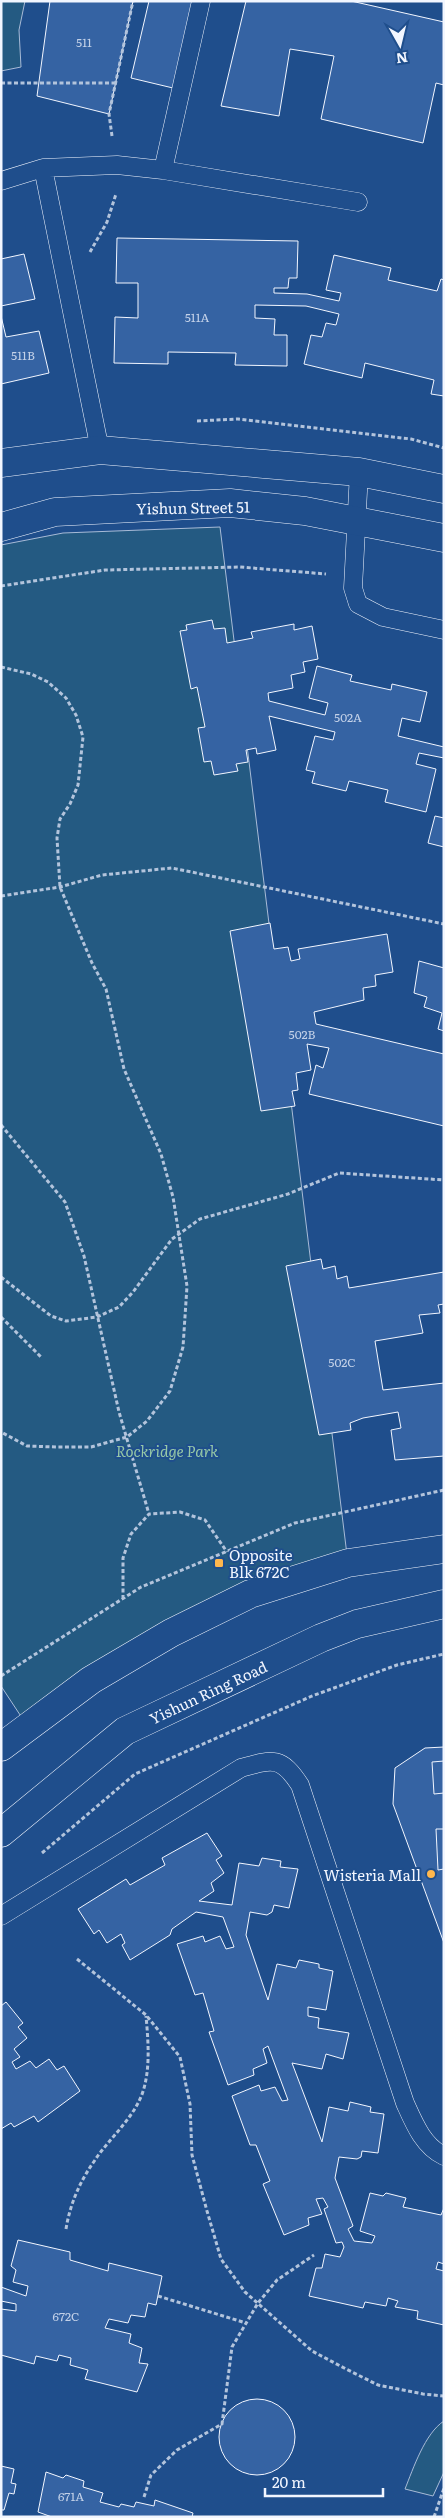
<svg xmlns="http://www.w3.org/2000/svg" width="445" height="2518" font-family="Literata,serif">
  <rect width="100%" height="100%" fill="#1f4e8c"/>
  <path fill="#245a82" stroke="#a8bbd7" d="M1 1H25L19 30 21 67 1 71Z
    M220 527 348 1563 250 1594 28 1727 1 1686V545L63 533Z
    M444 2421V2472L433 2496 405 2489C413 2469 425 2433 444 2421Z"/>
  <path fill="#3563a3" stroke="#f2f6ff" d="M50 1H133L109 114 37 96Z
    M149 1H194L173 88 131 78Z
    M246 1H351L444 22V85L436 83 423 143 321 119 334 56 290 49 279 116 221 106Z
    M117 238 298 241 297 278H289L288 288H274V293L307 294 339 301 341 293 326 290 334 255 391 268 388 280 437 291 441 279 444 280V396L431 394 434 380 365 363 362 378 304 364 311 335 322 337 326 323 336 325 339 314 306 306 255 305V318L275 319 274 335H287V366L235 365 236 353 168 352V364L114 363 115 317 138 318V283H116Z
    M24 254 35 299 1 306V259Z
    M1 316 6 337 39 331 49 373 1 384Z
    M212 620 214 629 225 628 227 643 253 638 251 632 294 624V630L312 626 318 659 303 662 305 672 291 675 293 688 268 693 269 701 325 715 328 703 309 698 317 666 352 675 350 681 391 690 392 684 427 692 420 722 402 718 398 736 444 747V758L419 753 416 764 436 769 426 812 385 802 388 790 349 781 346 791 312 783 315 772 306 770 315 736 333 740 335 732 269 716 276 750 257 754 256 748 246 750 248 762 236 764 238 771 214 775 211 761 204 762 198 728 205 727 197 687 191 689 180 631 187 630 186 625Z
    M435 816 444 818V847L428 843Z
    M270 923 274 949 288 947 291 961 300 959 298 949 387 934 393 972 375 975 376 986 363 988 364 1000 314 1012 316 1024 444 1054V1126L309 1094 316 1065 323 1068 329 1048 307 1044 311 1070 296 1073 298 1090 292 1091 295 1106 261 1111 230 931Z
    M419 961 444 968V1031L438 1029 442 1013 424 1007 427 997 414 993Z
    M321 1259 323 1269 335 1266 337 1279 347 1276 349 1288 444 1272V1304L438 1305 440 1313 419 1315 423 1333 375 1341 383 1390 444 1383V1456L395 1460 391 1430 401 1428 398 1412 363 1418 350 1423 351 1430 319 1435 286 1266Z
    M444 1747V1943L393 1804 395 1768 425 1748Z
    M444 1761V1793L434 1794 432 1762Z
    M436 1829H444V1869L438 1870Z
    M207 1833 222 1856 216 1860 224 1873 211 1883 214 1891 199 1901 232 1905 239 1863 259 1866 262 1858 281 1861 280 1867 298 1869 289 1908 274 1905 272 1912 267 1915 250 1912 246 1935 268 2000 277 1964 296 1968 299 1960 319 1964V1968L333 1971 326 2010 308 2007V2016L319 2018 318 2028 349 2033 343 2059 326 2054 322 2069 292 2063 322 2142 329 2107 348 2111 350 2102 371 2107 370 2112 384 2114 378 2153 362 2151 361 2157 357 2159 339 2157 335 2178 353 2226 348 2229 354 2241 372 2243 375 2236 360 2231 370 2193 383 2196 386 2193 406 2198 403 2207 441 2215 444 2208V2264L438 2262 436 2269 444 2271V2325L417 2319 418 2311 395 2307 398 2301 388 2298 386 2306 365 2302 363 2308 309 2296 316 2268H322L325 2254 340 2257 344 2247 342 2242 336 2243 324 2209 328 2207 323 2198 316 2199 322 2214 308 2218 309 2225 284 2235 263 2184 270 2181 256 2145H250L232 2096 259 2085 261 2091 275 2087 282 2101 288 2100 268 2046 263 2049 267 2063 253 2069 254 2075 228 2085 209 2032 214 2031 203 1993 195 1995 177 1944 203 1936 205 1942 220 1936 226 1949 234 1947 223 1917 196 1912 172 1929 170 1935 130 1960 122 1945 125 1943 121 1934 107 1943 99 1930 94 1934 78 1909 126 1879 130 1885 165 1865 162 1858Z
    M6 2002 23 2023 18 2027 27 2038 14 2049 20 2057 12 2062 16 2069 30 2061 36 2068 49 2059 57 2070 64 2066 80 2091 38 2122 34 2116 14 2127 11 2123 1 2129V2006Z
    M18 2240 70 2252V2260L108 2271 109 2263 162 2276 156 2305 148 2303 145 2317 131 2315 128 2323 109 2319 105 2328 131 2334 129 2343 142 2348 139 2363 148 2364 137 2392 85 2379 88 2370 70 2365 71 2358 59 2355 57 2361 36 2356 34 2364 1 2355V2309L16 2311V2304L1 2301V2287L26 2296 28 2286 13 2282 16 2270 11 2266Z
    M219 2437a38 38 0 1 1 76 0a38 38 0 1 1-76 0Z
    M1 2466 14 2469 11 2483 16 2484 14 2494 9 2493 4 2510H1Z
    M46 2472 63 2478 66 2475 84 2481 83 2487 103 2493 100 2502 119 2507 121 2504 134 2507 136 2502 154 2506 155 2500 193 2513 192 2517H52L38 2512Z"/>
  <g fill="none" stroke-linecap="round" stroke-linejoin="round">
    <defs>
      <path id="service" d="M43 168 100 450
        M163 170 201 1
        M1 181 43 168 117 165 163 170 358 202
        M359 472 353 588 358 604 383 617 444 630
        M1 1916 241 1768C273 1759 281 1756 300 1785L405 2103C414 2123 423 2146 444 2156"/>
      <path id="minor" d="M1 463 100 450 359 472 444 489
        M1 527 55 512 230 503 305 511 444 538"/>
      <path id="secondary" d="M1 1747 91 1680 171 1633 250 1594 348 1563 444 1549
        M1 1833 125 1731 321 1638 357 1624 444 1604"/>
    </defs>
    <use href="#service" stroke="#f2f6ff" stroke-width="19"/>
    <use href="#minor" stroke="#f2f6ff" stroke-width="29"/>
    <use href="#secondary" stroke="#f2f6ff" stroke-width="29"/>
    <path stroke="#b3c4dc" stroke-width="3" stroke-dasharray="4 2.5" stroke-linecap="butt" d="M1 83H115
      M112 136 109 114 133 1
      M90 252 107 222 116 194
      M197 421 238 419 411 439 444 448
      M1 586 105 570 240 567 326 574
      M1 667 31 674 48 682 66 698 76 715 83 737 78 785 70 804 60 819 57 838 60 887 92 963 106 989 124 1069 161 1154 173 1197 187 1286 183 1347 170 1391 147 1421 127 1437 91 1447H56L27 1446 1 1432
      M1 896 60 887 102 875 172 868 444 924
      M1 1125 65 1202 84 1256 119 1412 149 1514
      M1 1277 51 1316 66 1321 97 1317 119 1307 133 1292 172 1239 200 1219 288 1194 339 1173 444 1180
      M1 1317 42 1358
      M123 1599V1558L131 1534 149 1514 180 1512 205 1520 227 1552
      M1 1676 141 1587 295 1523 444 1490
      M42 1853 135 1774 312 1696 397 1665 444 1654
      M77 1959 146 2015 180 2057 190 2104 192 2155 207 2211 221 2259 245 2292 312 2351 346 2369 378 2385 423 2394 444 2396
      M66 2229C70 2204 80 2181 95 2160 111 2136 139 2114 145 2084 150 2063 148 2038 146 2016
      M158 2296 246 2323
      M144 2497 151 2475 177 2450 222 2424 232 2347 258 2303 277 2280 314 2255
      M434 2517 444 2488"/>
    <use href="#service" stroke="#1f4e8c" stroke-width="18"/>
    <use href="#minor" stroke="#1f4e8c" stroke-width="28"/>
    <use href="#secondary" stroke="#1f4e8c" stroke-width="28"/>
  </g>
  <g fill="#ffb74d" stroke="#1f4e8c" stroke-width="2">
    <rect x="214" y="1558" width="10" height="10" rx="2.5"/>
    <circle cx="431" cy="1874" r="5"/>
  </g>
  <g text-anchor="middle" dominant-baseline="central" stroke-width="4" stroke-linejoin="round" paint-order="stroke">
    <g font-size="12" fill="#c3d1e8">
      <text x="84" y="42">511</text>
      <text x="197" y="317">511A</text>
      <text x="23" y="355">511B</text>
      <text x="348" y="717">502A</text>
      <text x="302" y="1034">502B</text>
      <text x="342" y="1362">502C</text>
      <text x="66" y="2316">672C</text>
      <text x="71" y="2496">671A</text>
    </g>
    <g font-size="15" fill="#f2f6ff" stroke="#1f4e8c">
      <text transform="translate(193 507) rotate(-1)">Yishun Street 51</text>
      <text transform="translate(208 1692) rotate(-25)">Yishun Ring Road</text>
    </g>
    <g font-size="15" font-style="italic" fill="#97c8a6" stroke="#1f4e8c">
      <text x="167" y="1450">Rockridge Park</text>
    </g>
    <g font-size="15" fill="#f2f6ff" stroke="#1f4e8c" text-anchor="start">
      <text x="229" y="1554">Opposite<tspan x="229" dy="17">Blk 672C</tspan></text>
      <text x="421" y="1874" text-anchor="end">Wisteria Mall</text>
    </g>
  </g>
  <rect width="445" height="2518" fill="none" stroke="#f2f6ff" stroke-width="5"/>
  <g transform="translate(400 45) rotate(172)" stroke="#1f4e8c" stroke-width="4" paint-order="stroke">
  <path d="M0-4L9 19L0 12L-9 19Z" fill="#f2f6ff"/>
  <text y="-8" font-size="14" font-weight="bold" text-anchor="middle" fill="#f2f6ff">N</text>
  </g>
  <path d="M265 2488v8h118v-8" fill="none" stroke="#f2f6ff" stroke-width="2.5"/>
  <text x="272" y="2488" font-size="15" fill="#f2f6ff" stroke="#1f4e8c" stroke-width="4" paint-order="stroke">20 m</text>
</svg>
